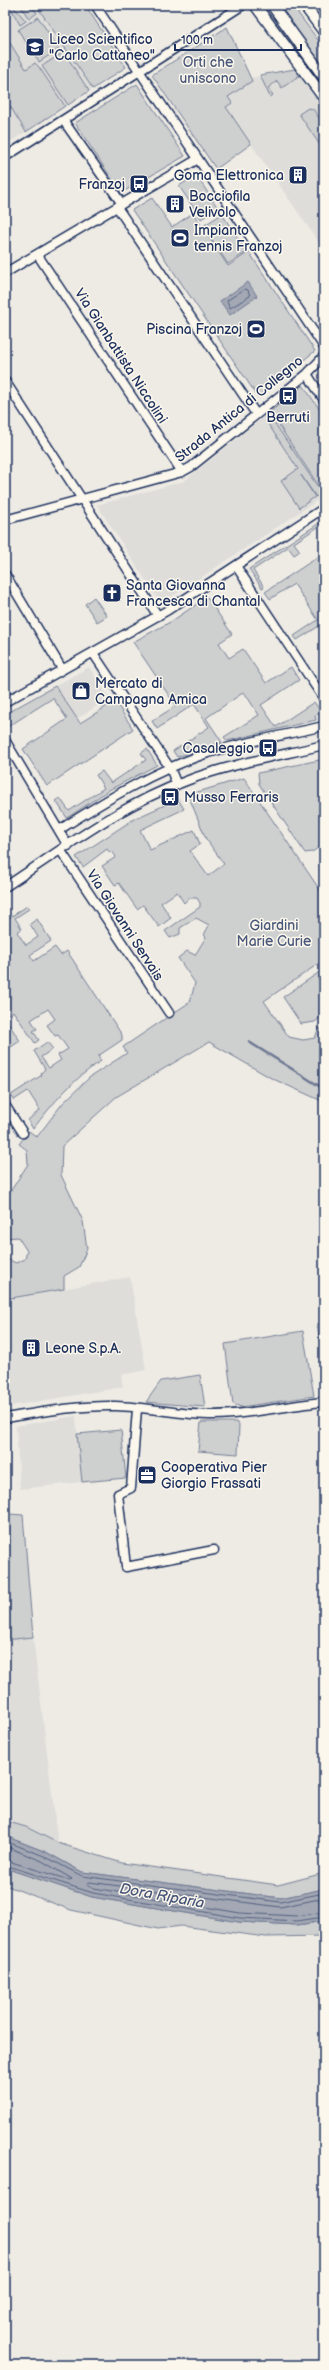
<svg xmlns="http://www.w3.org/2000/svg" width="329" height="2370" font-family="'Balsamiq Sans',sans-serif">
  <rect width="100%" height="100%" fill="#eeebe4"/>
  <filter id="ink" filterUnits="userSpaceOnUse"><feTurbulence type="fractalNoise" baseFrequency=".025" numOctaves="2"/><feDisplacementMap in="SourceGraphic" scale="8" xChannelSelector="R" yChannelSelector="G"/><feConvolveMatrix kernelMatrix="1 2 1 2 8 2 1 2 1" color-interpolation-filters="sRGB"/></filter>
  <g filter="url(#ink)">
    <path fill="#deddda" d="M5 5H36L93 89 5 145Z
      M313 5H324V19Z
      M295 69 324 108V250L218 96 251 78Z
      M303 385 324 416V496L161 604 97 505 184 481Z
      M89 667 109 698 77 719 55 686Z
      M130 1277 146 1370 121 1375 123 1387 5 1407V1299Z
      M76 1416 82 1482 20 1489 16 1426Z
      M5 1453 9 1514V1567L5 1566Z
      M33 1637 58 1843 26 1827 5 1821V1640Z"/>
    <path fill="#cecfcf" stroke="#747f96" d="M9 5H12L26 21 20 25Z
      M20 5H31L37 13 29 19Z
      M36 5H85L126 67 93 89Z
      M262 5H266L324 87V91Z
      M278 5H292L324 48V67Z
      M38 17 59 49 39 62 18 30Z
      M227 27 252 81 228 97 232 103 226 107 251 144 216 169 152 75Z
      M7 38 26 69 35 63 39 67 65 106 26 132 5 98V39Z
      M64 52 89 91 68 105 42 66Z
      M295 69 300 75 282 88 277 81 268 88 273 95 270 97 260 75Z
      M137 84 185 156 121 193 75 123Z
      M308 108 313 109 324 125V151L299 114Z
      M196 175 218 208 201 219 179 186Z
      M152 198 172 227 193 213 228 266 249 252 315 351 258 397 132 210Z
      M222 214 247 252 228 264 203 226Z
      M303 385 324 416V494L270 412Z
      M271 418 322 493 316 497 301 475 315 497 299 508 281 481 298 469 266 421Z
      M324 520V523L294 543 300 551 294 555 288 547 253 570 264 587 262 588 249 569Z
      M324 553V623L297 640 294 636 318 620 294 584 270 599 265 592Z
      M94 597 107 616 97 622 85 604Z
      M207 597 232 634 219 643 229 658 243 649 266 683 291 667 299 680 261 705 276 727 314 702 322 713 315 715 316 720 227 741 224 737 259 715 244 692 206 718 222 742 177 757 173 751 209 727 194 704 157 729 152 721 176 706 133 642 172 621Z
      M55 686 80 723 115 701 133 729 47 786 23 749 67 719 53 698 9 726 5 719V714Z
      M147 749 157 765 109 790 67 818 56 801 60 798 69 811 104 788 96 775 102 771 111 783 146 760 141 753Z
      M324 759V844L312 852 305 853 259 784 258 773Z
      M244 778 324 896V960L264 1001 289 1037 303 1040 315 1038 319 1027 324 1035V1102L271 1078 209 1042 116 1097 62 1146 61 1175 83 1221 87 1249 79 1267 64 1276V1289L5 1299V1258L16 1263 25 1259 27 1251 18 1237 5 1238V1193L10 1192 28 1164 27 1150 19 1144 29 1131 37 1137 62 1104 90 1077 127 1053 123 1047 190 1002 195 983 178 958 187 951 195 955 206 937 204 935 209 925 196 918 180 928V934L170 938 165 931 200 907V903L197 898H189L184 903 177 892 161 903 171 918 159 927 143 905 137 909 119 883 115 885 102 866 116 857 112 851 110 853 107 849 83 867 76 857 134 819 178 799 184 809 140 830 150 850 194 830 200 844 190 851 208 876 224 864 206 839 189 797 191 794Z
      M27 906 29 909 15 918 22 929 17 932 26 945 38 937 30 924 37 919 51 941 30 955 34 961 55 947 61 955 67 951 122 1035V1040L98 1056 101 1061C73 1079 53 1103 33 1129L28 1120 40 1110 28 1091 14 1100 11 1095 42 1075 41 1073 45 1069 34 1051 47 1042 53 1049 41 1057 49 1068 61 1060 58 1055 68 1049 58 1035 55 1036 47 1025 55 1019 48 1009 31 1020 37 1029 33 1031 39 1040 35 1043 13 1011 10 1016 5 1008V921Z
      M324 969 318 979 324 988V1014L315 1022 301 1024 283 997Z
      M5 1018 20 1041 5 1051Z
      M324 1323V1367L317 1324Z
      M303 1331 314 1396 241 1407 233 1404 225 1344Z
      M200 1375 205 1407 146 1402 161 1381Z
      M201 1422H236L239 1424 238 1454 198 1451Z
      M121 1430 126 1478 82 1482 77 1434Z
      M9 1514 23 1515 33 1637 5 1640V1566L9 1567Z
      M5 1821 26 1827 58 1843 122 1863 278 1885 324 1873V1889L281 1898 82 1872 46 1852 5 1836Z
      M5 1868 92 1897 239 1922 297 1925 324 1921V1936L266 1937 181 1926 158 1929 71 1910 5 1885Z"/>
    <path fill="#a3a8b4" stroke="#6d7892" d="M248 282 257 296 230 315 220 301Z
      M5 1836 46 1852 82 1872 281 1898 324 1889V1921L297 1925 239 1922 92 1897 5 1868Z"/>
    <g fill="none" stroke-linecap="round" stroke-linejoin="round">
      <path stroke="#515f80" stroke-width="1" d="M245 289 248 290 250 296 230 308 227 301Z
        M5 1841 44 1856 82 1876 280 1902 324 1893
        M5 1846 42 1861 72 1879 69 1880 5 1860
        M5 1865 93 1893 240 1918 297 1921 324 1917
        M324 1898 280 1907 89 1882 87 1884 94 1888 240 1913 296 1916 324 1912"/>
      <path stroke="#6d7892" stroke-width="2.5" d="M249 1042 324 1089"/>
      <defs>
        <path id="minor" d="M95 5 324 347
          M63 120 122 204
          M5 157 243 5
          M117 207 256 414
          M37 254 182 472
          M5 273 198 159
          M307 374 324 400
          M5 381 158 616
          M5 520 182 472 191 467 307 374 324 356
          M236 566 324 699
          M5 574 62 669
          M93 653 170 768 177 785
          M5 702 168 610 324 508
          M5 740 68 846
          M59 830C106 800 152 772 205 754 243 742 285 735 324 726
          M61 851 169 1013
          M5 887C63 849 120 805 186 781 230 764 278 756 324 745
          M5 1105 23 1133
          M137 1409 131 1488 118 1494 126 1567 214 1550
          M5 1418C42 1412 79 1405 116 1406 149 1407 180 1415 213 1415 250 1415 287 1405 324 1402"/>
        <path id="major" d="M255 5 324 98
          M272 5 324 77
          M304 5 324 32"/>
      </defs>
      <use href="#minor" stroke="#1b2f5e" stroke-width="11"/>
      <use href="#major" stroke="#1b2f5e" stroke-width="13"/>
      <use href="#minor" stroke="#fbf7ec" stroke-width="8"/>
      <use href="#major" stroke="#fbf7ec" stroke-width="10"/>
    </g>
  </g>
  <defs>
    <symbol id="school-square" viewBox="-11 -11 22 22"><rect x="-9" y="-9" width="18" height="18" rx="4" fill="#1b2f5e" stroke="#fbf7ec"/><path d="M0-5L7-2L0 1L-7-2ZM-4 1L0 2.5L4 1V4Q0 6-4 4Z" fill="#fff"/></symbol>
    <symbol id="building-square" viewBox="-11 -11 22 22"><rect x="-9" y="-9" width="18" height="18" rx="4" fill="#1b2f5e" stroke="#fbf7ec"/><path d="M-4-6H4V6H1V3H-1V6H-4ZM-2.5-4.3h1.7v1.8h-1.7ZM.8-4.3h1.7v1.8H.8ZM-2.5-1h1.7V.8h-1.7ZM.8-1h1.7V.8H.8Z" fill="#fff"/></symbol>
    <symbol id="bus-square" viewBox="-11 -11 22 22"><rect x="-9" y="-9" width="18" height="18" rx="4" fill="#1b2f5e" stroke="#fbf7ec"/><path d="M-5-6H5V4H4V6H2V4H-2V6H-4V4H-5ZM-3.5-4V0h7V-4ZM-3.5 1.2v1.5H-2V1.2ZM2 1.2v1.5H3.5V1.2Z" fill="#fff"/></symbol>
    <symbol id="stadium-square" viewBox="-11 -11 22 22"><rect x="-9" y="-9" width="18" height="18" rx="4" fill="#1b2f5e" stroke="#fbf7ec"/><path d="M0-5a6.5 5 0 1 0 0 10a6.5 5 0 1 0 0-10ZM-3.5-1.8h7v3.6h-7Z" fill="#fff"/></symbol>
    <symbol id="church-square" viewBox="-11 -11 22 22"><rect x="-9" y="-9" width="18" height="18" rx="4" fill="#1b2f5e" stroke="#fbf7ec"/><path d="M-1.2-6h2.4v3.5h3.3v2.4h-3.3V6h-2.4V-.1h-3.3v-2.4h3.3Z" fill="#fff"/></symbol>
    <symbol id="shop-square" viewBox="-11 -11 22 22"><rect x="-9" y="-9" width="18" height="18" rx="4" fill="#1b2f5e" stroke="#fbf7ec"/><path d="M-5-2.5h2.3a2.7 3.5 0 0 1 5.4 0H5L5.5 6h-11ZM-1.5-2.5h3a1.5 2.3 0 0 0-3 0Z" fill="#fff"/></symbol>
    <symbol id="office-square" viewBox="-11 -11 22 22"><rect x="-9" y="-9" width="18" height="18" rx="4" fill="#1b2f5e" stroke="#fbf7ec"/><path d="M-6-3h4V-5.5h4V-3h4V5H-6ZM-1-4.5V-3h2v-1.5ZM-6 0V1H6V0Z" fill="#fff"/></symbol>
  </defs>
  <g fill-rule="evenodd">
    <use href="#school-square" x="24" y="36" width="22" height="22"/>
    <use href="#building-square" x="287" y="164" width="22" height="22"/>
    <use href="#bus-square" x="128" y="173" width="22" height="22"/>
    <use href="#building-square" x="164" y="193" width="22" height="22"/>
    <use href="#stadium-square" x="169" y="227" width="22" height="22"/>
    <use href="#stadium-square" x="245" y="318" width="22" height="22"/>
    <use href="#bus-square" x="277" y="385" width="22" height="22"/>
    <use href="#church-square" x="101" y="582" width="22" height="22"/>
    <use href="#shop-square" x="70" y="680" width="22" height="22"/>
    <use href="#bus-square" x="257" y="737" width="22" height="22"/>
    <use href="#bus-square" x="159" y="786" width="22" height="22"/>
    <use href="#building-square" x="20" y="1337" width="22" height="22"/>
    <use href="#office-square" x="136" y="1464" width="22" height="22"/>
  </g>
  <g text-anchor="middle" dominant-baseline="central" stroke-width="3" stroke-linejoin="round" paint-order="stroke">
    <g font-size="14" fill="#1b2f5e" stroke="#fbf7ec" text-anchor="start">
      <text x="49" y="39">Liceo Scientifico<tspan x="49" dy="16">"Carlo Cattaneo"</tspan></text>
      <text x="284" y="175" text-anchor="end">Goma Elettronica</text>
      <text x="125" y="184" text-anchor="end">Franzoj</text>
      <text x="189" y="196">Bocciofila<tspan x="189" dy="16">Velivolo</tspan></text>
      <text x="194" y="230">Impianto<tspan x="194" dy="16">tennis Franzoj</tspan></text>
      <text x="242" y="329" text-anchor="end">Piscina Franzoj</text>
      <text x="288" y="417" text-anchor="middle">Berruti</text>
      <text x="126" y="585">Santa Giovanna<tspan x="126" dy="16">Francesca di Chantal</tspan></text>
      <text x="95" y="683">Mercato di<tspan x="95" dy="16">Campagna Amica</tspan></text>
      <text x="254" y="748" text-anchor="end">Casaleggio</text>
      <text x="184" y="797">Musso Ferraris</text>
      <text x="45" y="1348">Leone S.p.A.</text>
      <text x="161" y="1467">Cooperativa Pier<tspan x="161" dy="16">Giorgio Frassati</tspan></text>
    </g>
    <g font-size="14" fill="#48577a" stroke="#fbf7ec">
      <text x="208" y="62">Orti che<tspan x="208" dy="16">uniscono</tspan></text>
      <text x="274" y="925">Giardini<tspan x="274" dy="16">Marie Curie</tspan></text>
    </g>
    <g font-size="14" fill="#1b2f5e" stroke="#fbf7ec">
      <text transform="translate(121 356) rotate(57)">Via Gianbattista Niccolini</text>
      <text transform="translate(239 409) rotate(-39)">Strada Antica di Collegno</text>
      <text transform="translate(125 925) rotate(57)">Via Giovanni Servais</text>
    </g>
    <g font-size="15" font-style="italic" fill="#445378" stroke="#fbf7ec">
      <text transform="translate(162 1896) rotate(10)">Dora Riparia</text>
    </g>
  </g>
  <rect width="329" height="2370" fill="none" stroke="#fbf7ec" stroke-width="20"/>
  <rect x="10" y="10" width="309" height="2350" fill="none" stroke="#1b2f5e" stroke-width="1.5" filter="url(#ink)"/>
  <path d="M175 44v6h126v-6" fill="none" stroke="#1b2f5e" stroke-width="2"/>
  <text x="181" y="44" font-size="12" fill="#1b2f5e" stroke="#fbf7ec" stroke-width="3" paint-order="stroke">100 m</text>
</svg>
